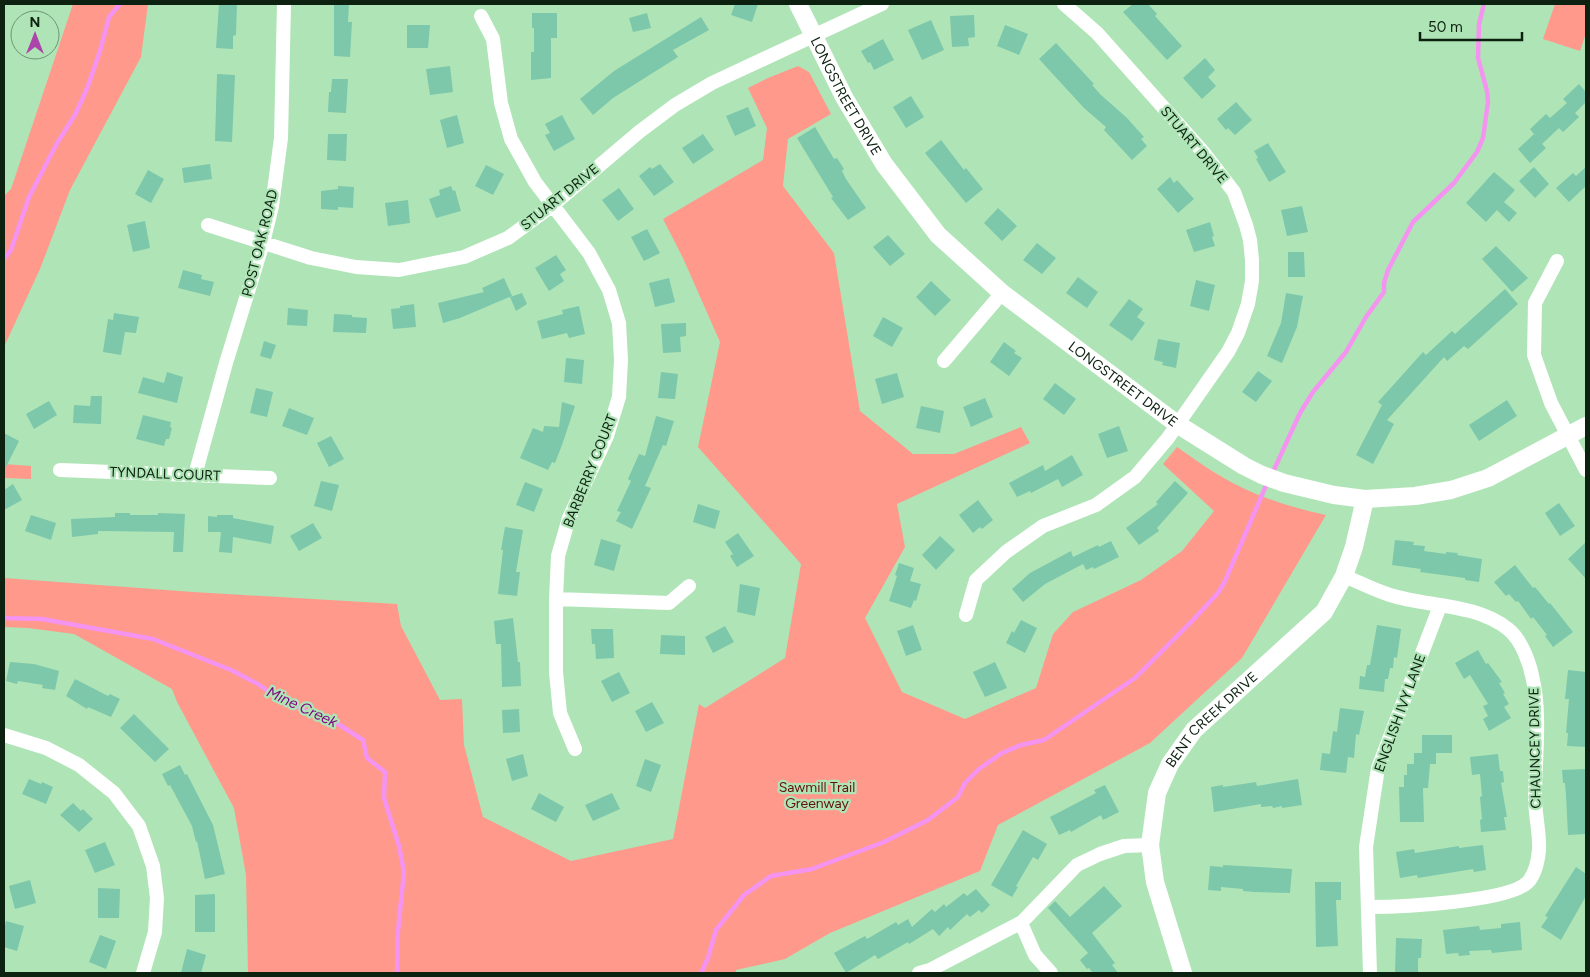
<svg xmlns="http://www.w3.org/2000/svg" width="1590" height="977" font-family="Figtree,sans-serif">
  <rect width="100%" height="100%" fill="#afe5b6"/>
  <path fill="#fe998b" d="M73 4H148L141 57 70 190 40 269 4 347V196L11 189Z
    M1555 4H1586V33L1580 51 1543 39Z
    M798 66 809 72 831 114 788 139 783 186 834 253 860 411 913 454H954L1021 427 1030 443 897 504 905 547 865 618 902 692 965 719 1036 688 1053 634 1073 612 1141 580 1182 551 1214 511 1163 464 1177 447C1192 457 1206 468 1222 477 1254 496 1289 507 1326 515L1242 658 1150 743 998 825 980 871 830 933 785 959 736 970V973H248L246 875 234 808 177 702 172 689 74 634 28 628 4 627V578L193 592 397 604 401 626 440 700 462 699 464 745 483 817 571 861 673 839 699 704 705 708 785 658 801 564 698 447 720 342 683 258 663 219 763 160 767 128 748 88 768 78Z
    M4 464 31 466V479L4 478Z"/>
  <g fill="none" stroke-linecap="round" stroke-linejoin="round">
    <path stroke="#f494f0" stroke-width="4.5" d="M4 259 11 250 29 197 56 145 76 113 88 86 100 51 109 17 120 4
      M1272 474 1300 413 1313 392 1346 352 1366 317 1384 292V283L1388 270 1413 222 1454 183 1477 152 1483 138 1488 102 1487 91 1478 58 1479 24 1484 4
      M4 618 42 619 153 639 231 670 258 684 284 702 335 722 363 740 367 758 385 772 384 798 399 846 404 872 398 931 397 973
      M701 973 708 958 716 930 744 895 771 876 812 869 884 842 928 820 958 797 965 783 979 769 1002 753 1021 745 1044 740 1135 678 1194 619 1218 593 1225 581 1268 481"/>
  </g>
  <path fill="#7dc7ab" d="M219 4H237L236 35 233 36V49L216 48Z
    M334 4H349L348 22H352L350 57 334 56Z
    M735 4H758L752 22 731 15Z
    M1133 4H1148L1157 14 1155 16 1182 46 1167 60 1123 12Z
    M532 13H557V38H551V78L531 80V52H534V28H532Z
    M647 13 651 28 633 32 629 18Z
    M974 15 975 37 968 38 969 46 952 47 950 16Z
    M701 17 709 30 673 50 678 57 613 98 593 115 580 99 614 71Z
    M931 20 944 50 922 60 908 30Z
    M407 25H430L428 48H407Z
    M1005 25 1028 34 1019 55 997 46Z
    M883 39 894 60 874 70 870 62 868 63 861 51Z
    M1056 43 1094 84 1092 85 1101 95 1127 118 1144 137 1141 139 1147 146 1132 160 1104 130 1106 127 1084 108 1039 59Z
    M1205 58 1215 70 1208 77 1216 86 1202 99 1183 78Z
    M450 66 453 92 430 95 426 69Z
    M217 74 235 75 232 142 215 141Z
    M332 79H348L346 113 328 112 329 92H331Z
    M1579 84 1586 92V102L1575 113 1579 117 1563 132 1559 128 1542 144 1546 148 1530 163 1518 149 1534 134 1530 129 1546 114 1550 118 1567 103 1563 99Z
    M911 96 924 117 906 128 893 107Z
    M1236 102 1252 120 1235 135 1228 128 1226 130 1217 119Z
    M748 107 756 126 735 136 726 116Z
    M457 115 464 143 447 148 440 120Z
    M562 115 575 139 554 151 545 135 550 133 545 124Z
    M815 127 834 159 837 158 844 169 842 171 846 179 866 208 848 220 831 198 833 197 797 138Z
    M328 134H347L346 161 327 160Z
    M703 134 714 150 693 164 682 148Z
    M941 140 964 170 966 168 983 189 966 203 925 153Z
    M1268 143 1286 172 1269 182 1256 159 1258 158 1254 151Z
    M210 164 212 179 184 183 182 168Z
    M660 164 674 182 654 196 639 176 650 167 652 169Z
    M486 165 504 174 493 195 475 186Z
    M1534 167 1549 184 1535 198 1519 181Z
    M1586 167V186L1569 202 1556 188 1573 173 1576 176Z
    M148 170 164 179 151 203 135 194Z
    M1494 172 1515 190 1504 202 1517 213 1509 222 1497 210 1486 222 1466 203Z
    M1170 177 1174 183 1177 180 1194 199 1178 213 1157 189Z
    M338 186 354 187 353 208 338 207V210L321 209V191L338 189Z
    M451 186 453 191 455 190 461 211 436 218 429 199 440 195 439 190Z
    M619 188 634 209 618 221 602 200Z
    M408 200 410 223 388 226 385 203Z
    M1302 206 1308 232 1287 236 1281 210Z
    M998 208 1017 226 1002 241 984 223Z
    M145 221 150 248 133 252 127 225Z
    M1210 222 1214 236 1212 237 1215 246 1194 252 1186 230Z
    M647 229 660 253 644 261 631 237Z
    M888 235 905 254 890 266 873 247Z
    M1037 243 1056 258 1042 274 1023 260Z
    M1496 246 1528 278 1512 292 1482 259Z
    M1288 252H1304L1305 277H1288Z
    M556 255 566 270 560 274 564 281 549 291 535 268Z
    M183 270 202 275 201 279 214 282 210 296 178 288Z
    M1078 277 1098 292 1087 308 1066 293Z
    M504 278 512 296 460 318 443 323 438 303 484 292 482 288Z
    M669 278 675 302 655 307 649 283Z
    M1196 280 1215 285 1209 311 1190 306Z
    M931 281 951 300 935 316 916 297Z
    M1505 289 1518 304 1468 349 1464 346 1447 361 1444 357 1387 420 1394 424 1373 464 1356 455 1382 405 1378 402 1423 352 1426 355 1452 331 1455 334Z
    M522 293 527 304 516 311 510 297Z
    M1286 293 1303 296 1297 327 1282 363 1267 356 1281 323Z
    M1129 299 1143 309 1137 317 1145 323 1132 341 1109 325Z
    M414 304 416 327 393 329 391 309 400 308V306Z
    M579 306 585 334 569 338 567 333 542 339 537 321 563 314 562 310Z
    M288 308 308 310 307 326 287 325Z
    M114 313 139 317 136 333 125 332 121 355 103 352 108 319 113 320Z
    M334 314 352 315V317L367 318 366 333 333 332Z
    M883 317 903 328 892 347 873 336Z
    M686 323V336L680 337 681 352 663 353 661 324Z
    M1158 339 1180 343 1176 368 1162 365 1163 362 1154 360Z
    M264 341 276 345 271 359 260 356Z
    M1004 342 1016 351 1014 353 1022 358 1009 376 990 362Z
    M566 358 584 360 582 384 564 382Z
    M1258 371 1272 381 1256 402 1242 392Z
    M167 372 183 377 177 403 138 393 143 377 164 383Z
    M661 372 678 374 675 399 658 398Z
    M897 373 904 397 882 404 875 379Z
    M1055 383 1076 399 1064 415 1043 399Z
    M256 388 273 392 267 417 250 413Z
    M91 396H102L101 424 73 423 74 405 90 406Z
    M985 398 993 417 971 427 963 407Z
    M1507 400 1517 416 1479 441 1469 425Z
    M49 401 57 415 34 429 26 414Z
    M562 402 575 406 562 445 555 463 552 462 548 470 520 458 533 428 543 432 544 426 559 427Z
    M921 406 944 411 940 433 916 428Z
    M289 408 314 418 307 435 282 426Z
    M143 415 171 422 170 427 172 428 169 439H166L164 446 136 439Z
    M656 416 674 421 666 446 663 445 645 486 651 488 632 529 616 521 621 512 617 511 631 481 628 479 639 454 645 456Z
    M1119 426 1128 451 1107 458 1098 434Z
    M4 433 19 441 4 471Z
    M331 436 344 459 329 467 317 443Z
    M1072 455 1083 475 1062 487 1058 479 1031 493 1030 491 1017 497 1009 483 1043 465 1045 471Z
    M321 481 339 485 332 511 314 506Z
    M1175 481 1188 493 1157 528 1159 531 1139 545 1126 528 1158 504 1156 502Z
    M525 482 543 489 534 512 516 505Z
    M13 484 22 500 4 510V490Z
    M978 500 993 520 982 529 980 527 973 533 959 515Z
    M1559 503 1575 526 1560 536 1545 513Z
    M698 504 720 511 715 529 693 522Z
    M115 513H130V515H158V513L185 514 183 552H173L174 532 98 531V534L72 537 71 519 115 517Z
    M31 515 56 523 51 540 25 531Z
    M217 515H233V518L274 526 271 544 233 537 232 553 219 552 221 532H208V516L217 517Z
    M313 523 322 538 299 551 290 536Z
    M505 527 523 530 516 572H520L517 596 498 594 503 550H501Z
    M738 533 754 556 737 567 730 556 733 554 725 542Z
    M940 536 955 550 936 570 922 555Z
    M601 539 621 545 614 571 594 565Z
    M1395 540 1414 542 1413 545 1425 546 1424 551 1446 554V552L1458 553 1457 555 1482 559 1479 582 1465 580V578L1420 572 1421 569 1392 565Z
    M1111 541 1119 557 1094 569 1093 567 1086 570 1083 564 1045 584 1023 602 1012 589 1030 573 1071 551 1073 557 1098 545 1099 547Z
    M1586 542V579L1568 559Z
    M899 563 914 568 910 581 921 584 916 601 914 600 911 608 889 601 897 576 895 575Z
    M1515 565 1533 588 1535 587 1549 604 1550 603 1573 632 1553 647 1545 636 1547 635 1533 617 1531 619 1518 601 1516 602 1509 594 1506 596 1494 582Z
    M740 584 760 588 755 616 737 612Z
    M513 618 518 662H520L521 686 502 687 501 644H496L494 621Z
    M1021 620 1037 628 1025 653 1006 643 1012 631 1014 633Z
    M913 625 922 650 906 656 897 631Z
    M1377 625 1401 629 1397 658 1394 657 1393 668H1390L1388 679H1385L1384 692 1359 689 1360 676 1365 677 1367 665H1370Z
    M725 626 734 642 713 653 705 637Z
    M591 629H613L614 658 596 659 595 644H592Z
    M661 635 685 636V655L660 654Z
    M1478 650 1486 664 1488 663 1502 682 1499 683 1505 693 1503 694 1509 704 1504 707 1511 718 1489 731 1483 719 1488 716 1483 706 1488 704 1470 675 1464 679 1455 663Z
    M10 662 34 664 59 671 55 690 42 688 43 685 18 681 17 684 6 681Z
    M995 662 1007 688 985 697 973 672Z
    M1568 670 1586 672V747L1567 746 1568 733H1566L1569 699H1565Z
    M619 672 630 693 612 702 601 681Z
    M75 679 108 696 110 694 120 699 111 717 88 707 87 709 66 696Z
    M652 702 664 723 646 732 635 711Z
    M1340 708 1364 711 1359 735 1356 734 1354 758 1348 757 1346 773 1320 770 1322 753 1330 754 1333 731 1337 732Z
    M519 709 520 732 503 733 502 710Z
    M134 714 169 749 155 762 120 728Z
    M1422 735H1452V753H1436V764H1430L1428 788H1423L1424 822H1400L1399 787H1404V775H1407V764H1414V753H1422Z
    M523 754 528 776 512 781 506 759Z
    M1498 754 1500 771H1503L1504 782 1501 783 1507 817H1504L1506 830 1481 832 1480 820 1482 819 1480 797 1482 796 1480 774 1472 775 1470 757Z
    M645 759 661 765 651 792 636 786Z
    M180 765 185 775 187 774 213 825 225 874 205 879 197 841 196 842 192 826 170 785 168 786 162 774Z
    M1586 769V834L1568 835 1566 795 1565 783H1563L1562 770Z
    M29 779 41 784 42 782 53 787 46 804 22 794Z
    M1298 779 1302 805 1282 808V806L1273 808 1272 806 1261 807V804L1214 812 1211 787 1223 785V787L1256 782 1257 786Z
    M1105 785 1119 812 1103 820 1101 815 1071 832 1070 830 1059 835 1050 817 1096 793 1094 790Z
    M539 793 564 807 556 822 531 809Z
    M612 793 620 809 593 821 585 805Z
    M73 803 81 811 83 809 93 819 79 832 60 815Z
    M1023 830 1047 844 1038 860 1033 857 1016 886 1018 887 1012 897 991 885Z
    M105 842 115 865 95 873 85 850Z
    M1483 845 1486 870 1474 872 1473 869 1418 878 1417 875 1400 878 1396 852 1414 849 1415 853 1459 846V848Z
    M1223 865 1292 869 1290 893 1254 892 1243 891V889L1221 887V891L1208 890 1210 866 1223 867Z
    M1576 867 1586 874V896L1561 940 1541 927 1548 917 1545 916Z
    M30 880 36 903 15 909 9 886Z
    M1315 882H1341V900H1336L1338 946 1316 947Z
    M1104 886 1122 906 1092 933 1115 963 1112 965 1118 973H1093L1089 968 1087 969 1080 960 1088 953 1048 908 1055 901 1070 917Z
    M98 888 120 889 119 918H98Z
    M976 889 990 905 982 913 979 910 970 917 967 914 950 930 948 927 939 936 933 929 909 944 908 942 878 959 875 955 846 973 834 953 865 936 867 939 896 922 898 925 908 919 912 927 932 909 935 912 944 904 946 907 964 893 967 896Z
    M215 894V932H195V895Z
    M6 921 24 926 17 951 4 947V931Z
    M1520 922 1522 950 1492 953 1491 950 1469 951 1470 955 1459 956 1458 953 1446 954 1443 930 1479 926 1480 930 1501 928V924Z
    M100 935 116 941 106 969 89 962Z
    M1396 938 1422 939 1421 958H1418V973H1395Z
    M187 949 206 955 201 973H181Z"/>
  <g fill="none" stroke-linecap="round" stroke-linejoin="round">
    <path stroke="#fff" stroke-width="14" d="M481 16 493 39 501 103 511 139 535 182 589 253 609 290 619 323 621 360 619 397 607 436 569 518 558 556 556 599V672L560 713 575 749
      M208 225 311 258 356 267 399 270 464 257 508 238 553 205 639 132 675 105 712 83 882 4
      M1557 261 1535 303 1534 355 1551 403 1586 470
      M944 361 1002 293
      M60 470 270 478
      M195 475 226 363 263 243 272 206 281 138 284 4
      M1344 576C1359 582 1374 590 1390 595 1428 607 1475 603 1508 629 1522 640 1530 664 1533 680 1541 715 1535 760 1535 797 1535 815 1540 833 1539 850 1538 861 1535 874 1528 882 1509 902 1399 907 1369 907
      M556 599 669 603 689 586
      M966 615 976 580 1006 552 1043 526 1096 505 1135 477 1168 438 1228 352 1238 333 1248 304 1252 281V260L1250 240 1246 225 1234 192 1204 153 1097 33 1064 4
      M4 735 46 748 79 765 114 793 139 826 153 866 157 898 155 932 143 973
      M1021 923 1035 955 1051 973
      M919 973 930 970 1022 922 1077 865 1100 854 1124 846 1150 845
      M1370 973 1366 847 1378 768 1440 606"/>
    <g stroke="#fff" stroke-width="18">
      <path id="s1" d="M798 4 844 97 884 164 938 235 1002 293 1177 424 1244 466 1262 475 1284 483 1334 495 1365 499 1415 496 1451 490 1488 478 1586 426"/>
      <path id="s2" d="M1183 973 1155 882 1150 845 1157 793 1170 764 1194 730 1324 612 1344 576 1354 547 1365 499"/>
    </g>
  </g>
  <g text-anchor="middle" dominant-baseline="central" stroke-width="4.5" stroke-linejoin="round" paint-order="stroke">
    <g font-size="14" fill="#0c2110" stroke="#afe5b6">
      <text stroke="none"><textPath href="#s1" startOffset="104">LONGSTREET DRIVE</textPath></text>
      <text transform="translate(1194 145) rotate(50)">STUART DRIVE</text>
      <text transform="translate(560 197) rotate(-39)">STUART DRIVE</text>
      <text transform="translate(260 243) rotate(-76)">POST OAK ROAD</text>
      <text stroke="none"><textPath href="#s1" startOffset="509">LONGSTREET DRIVE</textPath></text>
      <text transform="translate(590 471) rotate(-68)">BARBERRY COURT</text>
      <text transform="translate(165 474) rotate(2)">TYNDALL COURT</text>
      <text transform="translate(1400 713) rotate(-70)">ENGLISH IVY LANE</text>
      <text stroke="none"><textPath href="#s2" startOffset="278">BENT CREEK DRIVE</textPath></text>
      <text transform="translate(1535 748) rotate(-91)">CHAUNCEY DRIVE</text>
    </g>
    <g font-size="14" fill="#62100c" stroke="#afe5b6">
      <text x="817" y="787">Sawmill Trail<tspan x="817" dy="16">Greenway</tspan></text>
    </g>
    <g font-size="15" font-style="italic" fill="#7e007e" stroke="#afe5b6">
      <text transform="translate(302 707) rotate(25)">Mine Creek</text>
    </g>
  </g>
  <rect width="1590" height="977" fill="none" stroke="#0c2110" stroke-width="10"/>
  <g transform="translate(35 35)"><circle r="24" fill="#afe5b6" stroke="#6e9774"/>
  <path d="M0-4L9 19L0 12L-9 19Z" fill="#ab45a9"/>
  <text y="-8" font-size="14" font-weight="bold" text-anchor="middle" fill="#0c2110">N</text>
  </g>
  <path d="M1420 32v8h102v-8" fill="none" stroke="#0c2110" stroke-width="2.5"/>
  <text x="1428" y="32" font-size="15" fill="#0c2110" stroke="#afe5b6" stroke-width="4" paint-order="stroke">50 m</text>
</svg>
